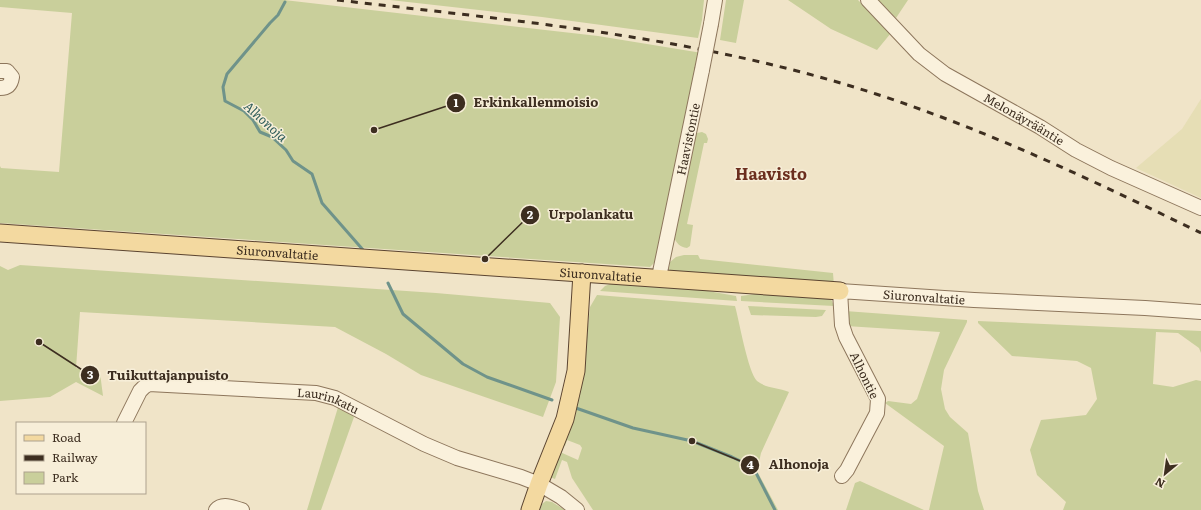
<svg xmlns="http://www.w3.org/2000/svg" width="1201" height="510" font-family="Literata,serif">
  <rect width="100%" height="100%" fill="#f0e4c8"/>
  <path fill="#e6deb5" d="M1201 99V198L1136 168 1182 129Z"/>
  <path fill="#c9cf9b" d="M0 0H284L598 36 702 53 658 259 650 267 0 223V166L1 168 59 172 72 13 0 7Z
    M390 0H704L702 20 698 38 542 17Z
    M726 0H744L736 43 720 40Z
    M788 0H858L891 33 877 50 831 29Z
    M878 0H908L896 18Z
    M702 132 706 134 708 139 707 143H704L687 224 693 225 690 246 687 248C680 247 676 243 674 237L695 136 697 133Z
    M684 255H698L700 259 833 273 834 286 672 272 669 269 670 262 676 257Z
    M20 265 436 293 550 303 560 317 556 382 543 417 421 375 386 354 335 327 80 312 76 368 100 373 103 396 76 382 50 397 0 401V266L8 270Z
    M613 283 691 288 736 296 737 301 600 291 605 286Z
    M769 292 831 299 834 306 741 301V296Z
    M597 295 735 306C739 320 748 372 757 381 767 389 778 387 789 392L761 453 757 471 778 510H593L572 478 567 462 562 460 555 479 550 477 560 452 578 460 582 448 580 445 567 440 565 446 562 445 583 375 589 317 590 307Z
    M748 306 826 310 822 316 816 317 751 315Z
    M845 311 967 320V322L944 370 941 389 945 409 950 417 968 433 978 491 984 510H929L944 446 885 403 888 401 911 404 917 399 940 332 846 326Z
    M978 321 1201 331V353L1199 348 1178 333 1156 332 1153 384 1173 387 1196 380 1201 381V510H1063L1066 502 1037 475 1030 450 1041 420 1086 415 1097 399 1091 368 1077 361 1012 356 978 323Z
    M339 404 354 417 321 510H307Z
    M860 481 924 510H846L855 483Z
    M546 501 552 502 565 510H540L542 504Z"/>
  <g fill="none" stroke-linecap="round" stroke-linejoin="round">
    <path stroke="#6f938a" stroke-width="3" d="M285 2 278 15 270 23 227 74 223 87 225 101 244 111 253 120 260 132 272 137 286 150 293 161 312 174 322 203 364 251
      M388 283 403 314 463 364 487 377 552 400
      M573 407 633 428 692 441 732 457 753 467 775 510"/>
    <defs>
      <g id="minor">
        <path id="s1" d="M868 0 919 54 945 74 1040 127 1076 150 1111 168 1201 208"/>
        <path d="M711 24 715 0"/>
        <path d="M0 71H7L12 77C11 84 8 88 0 88"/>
        <path id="s2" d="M659 277 702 70"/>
        <path id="s3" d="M124 423 140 391 144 387 149 384 316 393 335 398 424 444 457 458 521 477 539 484 561 497 577 510"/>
        <path id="s4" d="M842 476 847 470 877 413 878 399 846 337 842 325 840 291 974 300 1145 308 1201 312"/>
        <path d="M216 510C223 502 233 508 242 510"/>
      </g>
      <g id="major">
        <path id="s5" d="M0 233 840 291"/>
        <path d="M530 510 539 484 565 419 576 371 582 273"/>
      </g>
    </defs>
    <use href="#minor" stroke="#8d765c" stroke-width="16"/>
    <use href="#major" stroke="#5b4430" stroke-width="19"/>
    <use href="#minor" stroke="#faf1dc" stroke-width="14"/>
    <use href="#major" stroke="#f3d9a0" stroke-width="17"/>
    <path stroke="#3d2e20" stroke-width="3" stroke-dasharray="7 7" stroke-linecap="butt" d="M337 0C518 21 702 37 876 94 987 130 1096 182 1201 233"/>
    <defs>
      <path id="minor-bridge" d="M702 70 711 24"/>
    </defs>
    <use href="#minor-bridge" stroke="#8d765c" stroke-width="16" stroke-linecap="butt"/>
    <use href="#minor-bridge" stroke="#faf1dc" stroke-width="14"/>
  </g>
  <g text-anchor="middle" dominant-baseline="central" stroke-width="3" stroke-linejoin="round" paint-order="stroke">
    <g font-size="12" fill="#3d2e20" stroke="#f7eed8">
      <text stroke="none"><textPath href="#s1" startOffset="198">Melonäyrääntie</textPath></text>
      <text stroke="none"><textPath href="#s2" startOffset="141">Haavistontie</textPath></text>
      <text stroke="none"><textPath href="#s5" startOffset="278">Siuronvaltatie</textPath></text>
      <text stroke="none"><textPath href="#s5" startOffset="602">Siuronvaltatie</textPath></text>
      <text stroke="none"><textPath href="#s4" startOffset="287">Siuronvaltatie</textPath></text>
      <text transform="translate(865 375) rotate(64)">Alhontie</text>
      <text stroke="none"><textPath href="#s3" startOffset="228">Laurinkatu</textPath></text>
    </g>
    <g font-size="13" font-style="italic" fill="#2f5d5a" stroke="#f7eed8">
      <text transform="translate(266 121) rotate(42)">Alhonoja</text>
    </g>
    <g font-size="16" font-weight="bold" fill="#6b2e1e" stroke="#f7eed8">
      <text x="771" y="173">Haavisto</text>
    </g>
  </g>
  <path fill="none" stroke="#3d2e20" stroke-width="1.5" d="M374 130L456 103M485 259L530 215M39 342L90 375M692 441L750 465"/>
  <g fill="#3d2e20" stroke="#f7eed8" stroke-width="1.5">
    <circle cx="374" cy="130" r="4"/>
    <circle cx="485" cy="259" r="4"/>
    <circle cx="39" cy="342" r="4"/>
    <circle cx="692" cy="441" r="4"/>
    <circle cx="456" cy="103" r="10"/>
    <circle cx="530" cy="215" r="10"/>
    <circle cx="90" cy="375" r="10"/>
    <circle cx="750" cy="465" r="10"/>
  </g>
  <g font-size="12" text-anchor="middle" font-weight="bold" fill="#fff">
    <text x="456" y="107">1</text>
    <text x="530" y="219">2</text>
    <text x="90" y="379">3</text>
    <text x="750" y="469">4</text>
  </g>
  <g font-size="13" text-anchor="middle" font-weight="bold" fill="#3d2e20" stroke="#f7eed8" stroke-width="3" stroke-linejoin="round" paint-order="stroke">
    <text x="536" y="107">Erkinkallenmoisio</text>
    <text x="591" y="219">Urpolankatu</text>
    <text x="168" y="380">Tuikuttajanpuisto</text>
    <text x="799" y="469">Alhonoja</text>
  </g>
  <rect x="16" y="422" width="130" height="72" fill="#f7eed8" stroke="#ada18e"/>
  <rect x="24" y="435" width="20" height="6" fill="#f3d9a0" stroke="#ada18e"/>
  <text x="52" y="442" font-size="12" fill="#3d2e20">Road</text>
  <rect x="24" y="455" width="20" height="6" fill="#3d2e20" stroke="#ada18e"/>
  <text x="52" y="462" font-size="12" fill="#3d2e20">Railway</text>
  <rect x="24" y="472" width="20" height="12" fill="#c9cf9b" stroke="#ada18e"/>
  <text x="52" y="482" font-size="12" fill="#3d2e20">Park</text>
  <g transform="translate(1165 474) rotate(209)" stroke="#f7eed8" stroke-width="3" paint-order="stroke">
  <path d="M0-3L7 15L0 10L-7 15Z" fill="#3d2e20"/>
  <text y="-6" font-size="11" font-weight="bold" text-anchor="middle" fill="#3d2e20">N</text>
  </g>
</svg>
